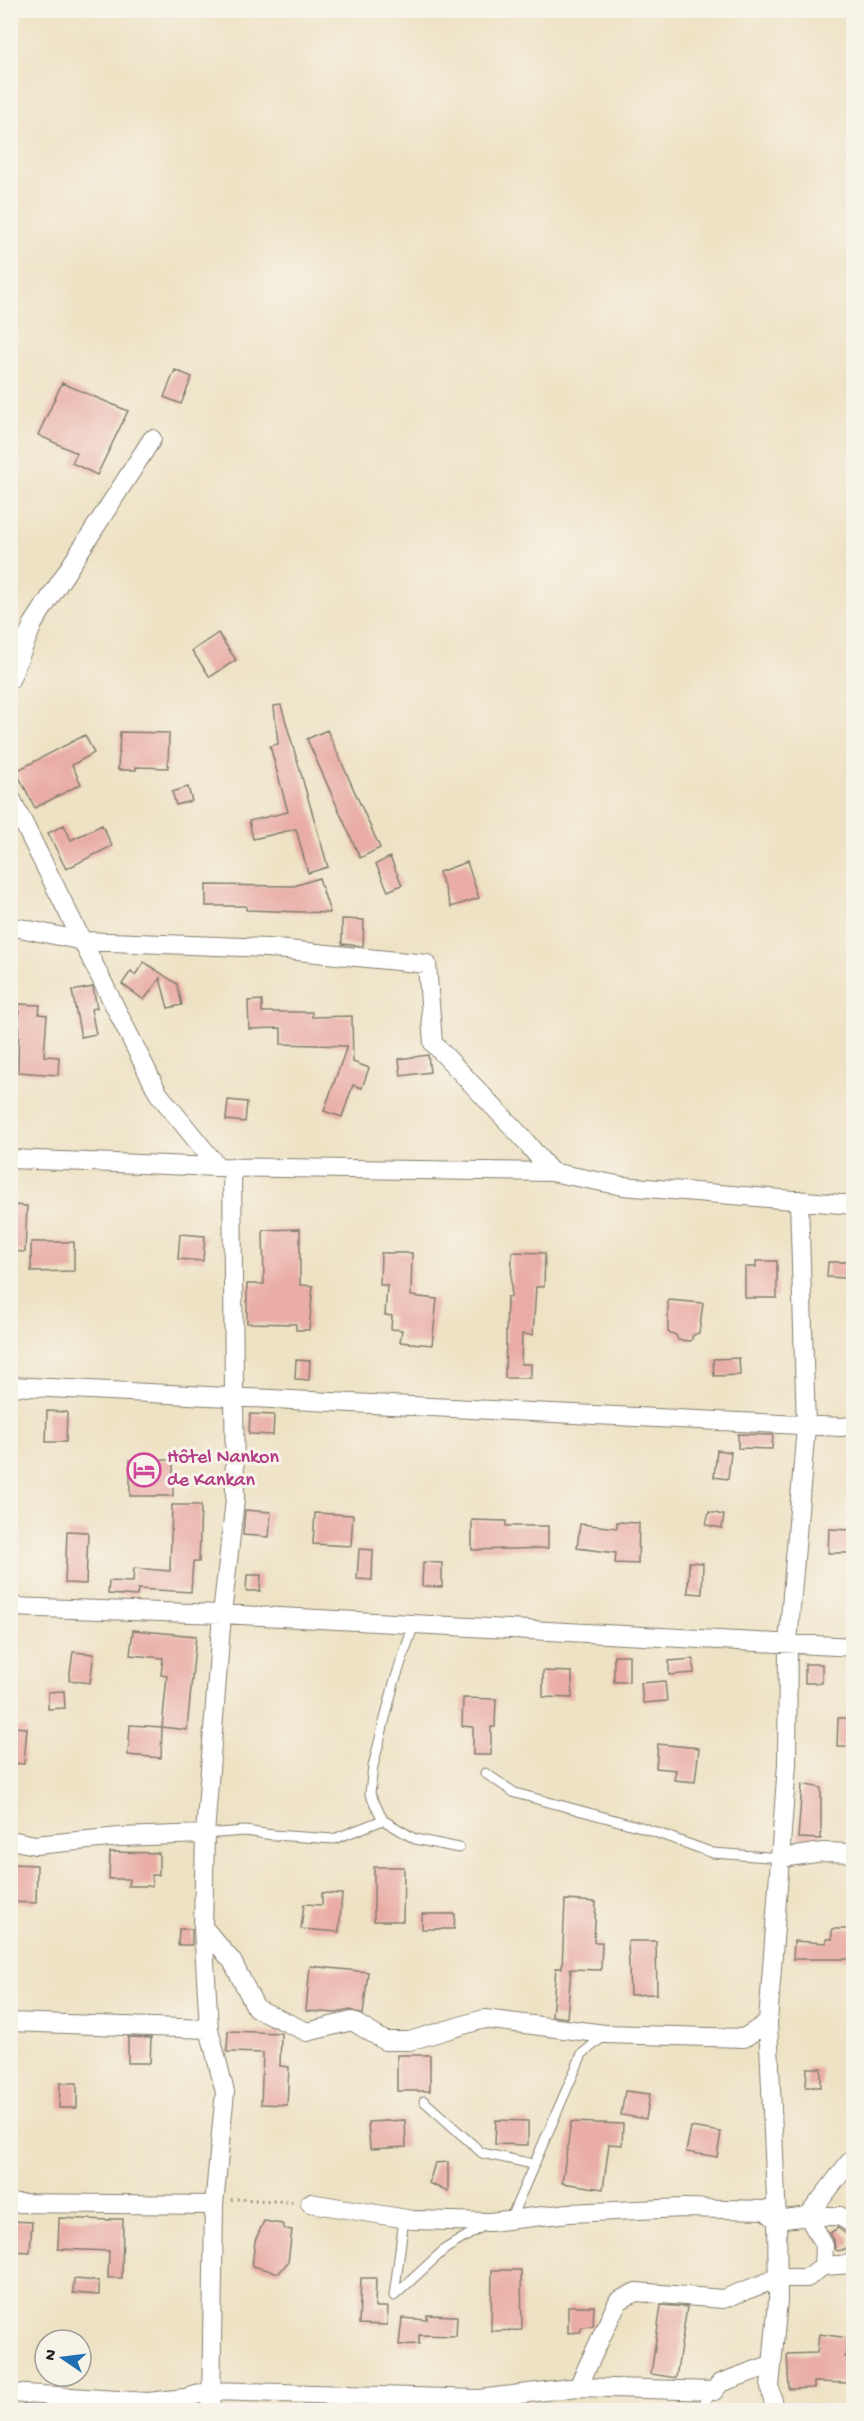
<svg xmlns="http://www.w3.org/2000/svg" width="864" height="2421" font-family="'Gochi Hand',sans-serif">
  <rect width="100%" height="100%" fill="#f7f3e8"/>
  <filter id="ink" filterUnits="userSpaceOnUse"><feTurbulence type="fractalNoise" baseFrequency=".0167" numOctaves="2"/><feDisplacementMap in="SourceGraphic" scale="12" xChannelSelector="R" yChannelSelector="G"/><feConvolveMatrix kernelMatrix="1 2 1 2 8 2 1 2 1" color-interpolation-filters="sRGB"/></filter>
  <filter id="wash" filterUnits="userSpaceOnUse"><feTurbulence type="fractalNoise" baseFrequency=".008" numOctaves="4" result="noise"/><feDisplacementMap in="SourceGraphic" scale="24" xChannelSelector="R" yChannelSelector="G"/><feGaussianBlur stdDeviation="1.35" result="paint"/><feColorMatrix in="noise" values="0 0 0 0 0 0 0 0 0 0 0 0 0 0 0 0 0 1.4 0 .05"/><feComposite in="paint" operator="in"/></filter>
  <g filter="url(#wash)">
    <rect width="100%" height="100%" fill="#eee2c4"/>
    <g id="blocks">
      <path fill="#e9ada6" d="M175 370 192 377 181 404 164 397Z
        M62 383 128 411 97 475 72 463 77 453 38 435Z
        M218 633 236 660 210 677 192 651Z
        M281 705 328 867 308 873 296 829 253 839 249 821 288 812 270 746 278 744 274 706Z
        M327 730 380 848 360 858 307 739Z
        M120 732 169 733 168 768 136 767V770H118Z
        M85 735 94 753 72 765 81 784 35 808 16 771Z
        M188 787 192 801 176 805 172 792Z
        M64 825 71 840 102 825 112 846 66 869 48 833Z
        M390 857 402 885 388 891 376 864Z
        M467 862 479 898 451 907 439 872Z
        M319 878 330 913 246 910V906H206V885L294 886Z
        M342 919 364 920 363 946 342 944Z
        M144 962 177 984 182 1005 168 1008 160 978 144 1000 122 984 131 971 135 975Z
        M93 987 97 1008 91 1009 96 1034 81 1037 72 991Z
        M262 1000V1012H312V1017L352 1016 353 1062 369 1068 362 1088 353 1085 342 1117 324 1111 347 1046 281 1044V1028L249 1029 248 1001Z
        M19 1004 40 1005 39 1014 47 1015 44 1056 59 1057 58 1075 18 1072Z
        M428 1055 430 1072 401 1076 399 1059Z
        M228 1100 247 1102 245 1122 226 1120Z
        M13 1205 27 1206 25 1252 10 1251V1217H13Z
        M300 1229V1285L313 1286 309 1330H296V1324L247 1323V1284H264L263 1230Z
        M180 1234 205 1236 203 1261 178 1259Z
        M31 1242H74V1271L31 1272Z
        M512 1252 545 1253 544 1287H536L533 1335 522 1334 521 1364H531V1378H505L507 1297H511Z
        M381 1253H412L411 1296 437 1299 432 1345 400 1342 402 1330 391 1329 392 1316 385 1315 387 1285H380Z
        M756 1261H777V1298H745V1267H756Z
        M828 1262H854V1281L845 1278 827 1277Z
        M668 1300 703 1303 699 1333 693 1335 691 1341 678 1340 676 1335 668 1332Z
        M739 1358 740 1375 714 1376 713 1359Z
        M296 1360 310 1361 309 1380 295 1379Z
        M47 1411 67 1412 66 1442H46Z
        M250 1414 274 1415 273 1435 249 1434Z
        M738 1434 773 1435 772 1449 738 1448Z
        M717 1450 731 1452 728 1479 714 1477Z
        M130 1460H173V1496H130Z
        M172 1505H201L199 1562H193L191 1592 138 1589 137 1596 108 1594 109 1581 133 1582 134 1568 170 1571Z
        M245 1510 271 1512 269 1537 243 1535Z
        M709 1512 724 1515 722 1528 706 1525Z
        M315 1513 353 1515 351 1546 313 1544Z
        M472 1520 506 1521V1526H548V1548L472 1550Z
        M617 1522 639 1523 638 1564 615 1563 616 1553 577 1548 580 1524 617 1528Z
        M829 1529 852 1530V1553H828Z
        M67 1531 88 1532 86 1584 65 1583Z
        M359 1549 373 1550 372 1580 357 1579Z
        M423 1562 442 1563V1587L422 1586Z
        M689 1562 703 1563 702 1594 688 1593Z
        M247 1575H261L260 1591H246Z
        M133 1630 196 1636 187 1730 162 1727 167 1676 161 1675 163 1658 130 1655Z
        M73 1652 94 1654 90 1683 69 1680Z
        M614 1655H629V1682H614Z
        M693 1659 694 1673 669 1675V1661Z
        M805 1664H822V1683H805Z
        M543 1671 572 1672V1698L543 1697Z
        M665 1681 667 1701 643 1703 641 1683Z
        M64 1691 65 1708 48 1709V1692Z
        M463 1698 496 1699 495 1727H491V1755H473V1727L462 1726Z
        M838 1718H854V1747H837Z
        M130 1725 162 1727 161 1758 128 1755Z
        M10 1727 27 1728 24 1764 10 1763Z
        M658 1744 699 1748 695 1782 674 1780 676 1770 656 1768Z
        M802 1784 821 1788V1839L798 1838Z
        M110 1852 159 1853V1875H152V1886H128L129 1879H109Z
        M10 1864 37 1865 36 1903 10 1902Z
        M374 1867H404L403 1921H374Z
        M322 1893 342 1894 339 1932 301 1929 304 1904 322 1905Z
        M565 1900 596 1902 594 1942H602L601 1970 569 1969H571L567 2018 552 2016 556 1968H562Z
        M422 1914H455L454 1929H422Z
        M179 1929H192V1945H178Z
        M832 1929H854V1959H793L794 1941 826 1943V1939H832Z
        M628 1941H656L657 1994 630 1995Z
        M310 1966 368 1972 363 2015 350 2010 336 2013 306 2011Z
        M228 2031 281 2033 280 2066 289 2067 287 2105 261 2104 263 2053 227 2052Z
        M128 2037 151 2038 150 2063H128Z
        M397 2055H430V2091H397Z
        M807 2068H821V2087H806Z
        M60 2083H77V2108H59Z
        M625 2091 650 2094 646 2119 621 2115Z
        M405 2120 406 2147 370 2149 368 2122Z
        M496 2120 528 2121V2145L495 2144Z
        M571 2122 623 2124 622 2145 609 2144 603 2189 562 2183Z
        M691 2127 721 2132 717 2157 686 2152Z
        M448 2162V2192L429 2183 435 2163Z
        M59 2218 110 2220V2219H123L122 2278H108L109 2251 58 2249Z
        M10 2221 32 2222 30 2252 10 2251Z
        M264 2221 282 2224 285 2229 292 2230 288 2262 279 2273 252 2266 255 2241Z
        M838 2228 850 2237V2244L845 2249 838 2251 835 2249 834 2240 830 2233Z
        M492 2270H521L522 2330 491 2331Z
        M361 2278H376L375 2307H388L387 2325 359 2324Z
        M74 2279 99 2281V2295L73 2293Z
        M661 2305 687 2307 676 2378 651 2374Z
        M568 2306H594L593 2326 582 2327 580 2332 568 2333Z
        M427 2315 457 2316 456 2336 419 2335V2344L399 2345 402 2318 427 2320Z
        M819 2334 848 2338 845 2357H850V2383L814 2382V2388L789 2389 787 2354 817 2353Z"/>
    </g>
  </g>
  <g filter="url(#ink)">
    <use href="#blocks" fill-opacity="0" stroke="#857f70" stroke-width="1.5"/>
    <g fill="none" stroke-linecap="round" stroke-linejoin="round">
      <defs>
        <path id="service" d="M414 1624 394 1683 373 1766 370 1794 383 1820 415 1839 459 1848
          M485 1773 515 1793 641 1827 713 1853 781 1858
          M205 1834 245 1831 273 1835 334 1839 383 1820
          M424 2101 482 2153 533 2164
          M510 2220 582 2054 605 2035
          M394 2296 445 2249 485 2225
          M394 2296 404 2219
          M698 2410 714 2391"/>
        <path id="minor" d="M10 680 33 624 152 439
          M10 796 158 1093 218 1167
          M10 926 83 941 267 948 427 964 433 1043 521 1136 551 1172
          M10 1159 218 1167 551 1172 623 1186 854 1205
          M10 1386C287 1399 564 1415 841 1427L854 1426
          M10 1607 222 1614 854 1647
          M10 1840 35 1845 120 1837 205 1834
          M781 1858 823 1852 854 1853
          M203 1927 232 1961 256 2008 307 2032 352 2021 385 2041H409L484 2019 605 2034 744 2038 768 2022
          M10 2022 209 2029
          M10 2203 214 2205
          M310 2203 413 2220 490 2222 569 2213 684 2208 765 2210 777 2220 808 2216H840L854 2225
          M823 2266 824 2245 808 2216 854 2156
          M578 2387 618 2301 636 2292 723 2299 778 2278H807L823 2266 854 2264
          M10 2393 148 2402 185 2398 211 2391 479 2399 578 2387 714 2391 720 2383 770 2365
          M211 2410 214 2205 225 2092 209 2029 203 1927 205 1834 222 1614 235 1500 232 1167
          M775 2410 770 2387 778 2300 777 2220 768 2022 787 1764 788 1643 806 1426 799 1200"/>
      </defs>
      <use href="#service" stroke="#857f70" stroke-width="11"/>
      <use href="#minor" stroke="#857f70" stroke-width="20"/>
      <path stroke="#857f70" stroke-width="3" stroke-dasharray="1.5 4.5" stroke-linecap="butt" d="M231 2200 238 2199 293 2202"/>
      <use href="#service" stroke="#fff" stroke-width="9"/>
      <use href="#minor" stroke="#fff" stroke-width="18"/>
    </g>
  </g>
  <defs>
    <symbol id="hotel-ring" viewBox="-11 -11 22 22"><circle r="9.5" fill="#f7f3e8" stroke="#d1479c" stroke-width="1.5"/><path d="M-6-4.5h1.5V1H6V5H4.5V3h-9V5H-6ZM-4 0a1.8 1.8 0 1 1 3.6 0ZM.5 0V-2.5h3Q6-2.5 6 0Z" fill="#d1479c"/></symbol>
  </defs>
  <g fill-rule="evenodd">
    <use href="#hotel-ring" x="125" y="1451" width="38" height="38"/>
  </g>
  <g text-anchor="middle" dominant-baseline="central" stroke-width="6" stroke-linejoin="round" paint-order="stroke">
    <g font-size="20" fill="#b23c85" stroke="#f7f3e8" text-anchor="start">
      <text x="167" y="1458">Hôtel Nankon<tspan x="167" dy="23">de Kankan</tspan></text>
    </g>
  </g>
  <rect width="864" height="2421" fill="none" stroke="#f7f3e8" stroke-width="36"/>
  <g transform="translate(63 2358) rotate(284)"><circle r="28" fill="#f7f3e8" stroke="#9f9d96" stroke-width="1.5"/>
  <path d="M0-4.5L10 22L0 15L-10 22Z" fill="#1f6fb2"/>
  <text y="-9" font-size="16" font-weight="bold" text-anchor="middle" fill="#1c1c1c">N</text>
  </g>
</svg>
